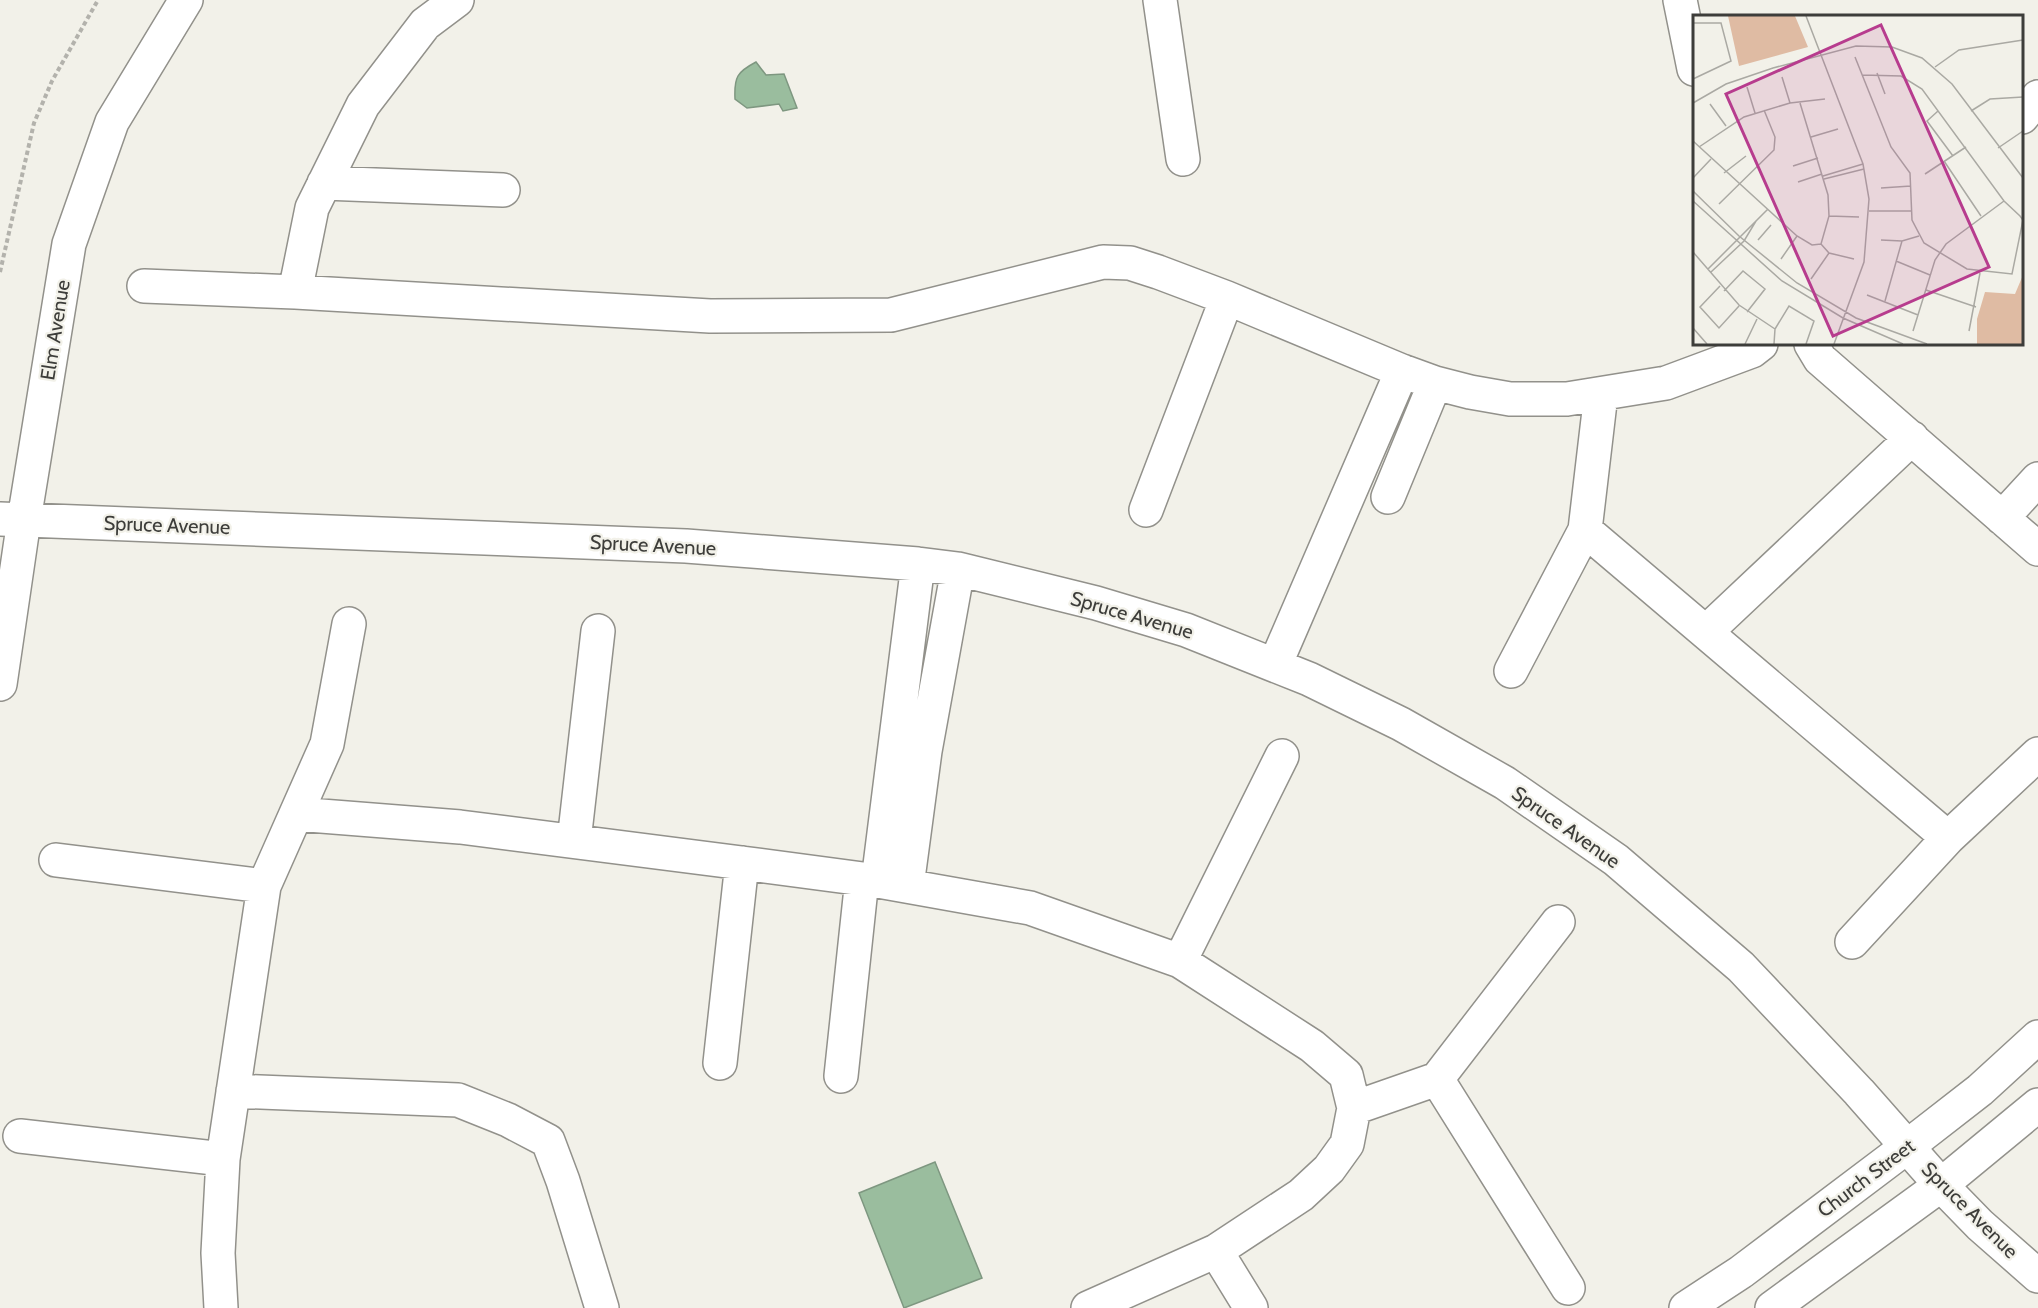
<svg xmlns="http://www.w3.org/2000/svg" width="2038" height="1308" font-family="Cabin,sans-serif">
  <rect width="100%" height="100%" fill="#f2f1e9"/>
  <path fill="#9abd9e" stroke="#7e9780" stroke-width="1.5" d="M756 62 766 75 784 74 797 108 783 111 779 104 747 108 735 99C734 77 737 72 756 62Z
    M935 1162 982 1278 904 1308 859 1193Z"/>
  <g fill="none" stroke-linecap="round" stroke-linejoin="round">
    <defs>
      <path id="minor" d="M1160 0 1183 159
        M1680 0 1694 69
        M2022 117 2038 97
        M324 183 503 190
        M144 286 295 292 710 316 891 315 1103 262 1130 263 1158 272 1227 298 1402 371 1435 383 1470 392 1510 399H1567L1666 383 1752 351 1761 344
        M295 292 312 208 363 105 425 24 457 0
        M1811 344 1820 359 2038 549
        M1388 497 1435 383
        M1146 510 1227 298
        M2002 518 2038 479
        M0 519 686 546 918 564 958 569 1096 603 1186 630 1309 679 1401 724 1505 783 1616 860 1741 967 1859 1092 1941 1185 1980 1225 2038 1276
        M1585 530 1948 838
        M1706 632 1912 438
        M1275 665 1402 371
        M1511 671 1585 530 1601 394
        M0 684 24 520 69 244 112 122 186 0
        M296 814 460 827 742 863 878 881 1030 908 1180 961 1312 1046 1346 1075 1354 1108 1347 1144 1329 1169 1301 1195 1216 1251 1088 1308
        M574 841 598 631
        M56 860 264 886
        M878 881 918 564
        M907 886 925 751 958 569
        M1852 942 1948 838 2038 754
        M1180 961 1282 756
        M720 1063 742 863
        M841 1076 862 879
        M1437 1079 1568 1288
        M233 1091 458 1100 508 1120 548 1141 563 1181 602 1308
        M1354 1108 1437 1079 1558 922
        M20 1136 223 1159
        M1216 1251 1251 1308
        M221 1308 218 1253 223 1159 264 886 327 744 349 624"/>
      <path id="major" d="M1686 1308 1741 1272 1908 1146 1980 1090 2038 1037
        M1772 1308 1941 1185 2038 1105"/>
    </defs>
    <use href="#minor" stroke="#92918b" stroke-width="36"/>
    <use href="#major" stroke="#92918b" stroke-width="36"/>
    <path stroke="#b3b2ac" stroke-width="4" stroke-dasharray="4.5 3" stroke-linecap="butt" d="M0 272 34 123 52 81 98 0"/>
    <use href="#minor" stroke="#fff" stroke-width="33"/>
    <use href="#major" stroke="#fff" stroke-width="33"/>
  </g>
  <g text-anchor="middle" dominant-baseline="central" stroke-width="4.5" stroke-linejoin="round" paint-order="stroke">
    <g font-size="20" fill="#3d3d3a" stroke="#f2f1e9">
      <text transform="translate(55 330) rotate(-81)">Elm Avenue</text>
      <text transform="translate(167 525) rotate(2)">Spruce Avenue</text>
      <text transform="translate(653 545) rotate(3)">Spruce Avenue</text>
      <text transform="translate(1132 615) rotate(16)">Spruce Avenue</text>
      <text transform="translate(1566 827) rotate(35)">Spruce Avenue</text>
      <text transform="translate(1866 1178) rotate(-37)">Church Street</text>
      <text transform="translate(1970 1210) rotate(45)">Spruce Avenue</text>
    </g>
  </g>
  <g transform="translate(1693 15)">
    <rect width="330" height="330" fill="#f2f1e9"/>
    <path d="M35 1H102L115 32 46 51ZM330 260V329H284V304L292 277 322 279Z" fill="#dfbba3"/>
    <path fill="none" stroke="#aaa9a3" stroke-width="1.5" d="M113 1 170 149 176 184 171 247 141 329M0 8H28L38 46 0 64M162 42 198 132 217 158 219 205 231 228 274 254 319 259 330 205 327 201 311 186 229 74 208 61 169 60M242 52 266 35 330 25M184 58 192 79M89 62 97 88M54 72 62 98M0 88 33 69 80 53 163 31 199 32 229 43 259 69 330 163M107 88 135 180 136 201 128 229M17 89 33 111M245 96 234 106 260 141M278 96 297 84 330 82M118 122 145 114M0 126 104 221 119 230 128 229 136 238 161 244M6 132 51 102 97 88 132 84M305 133 330 116M251 146 288 201M100 151 125 143M31 158 53 141M232 159 273 132M130 161 170 149M0 163 18 144M131 164 171 154M105 167 129 159M188 173 218 171M0 176 46 221 104 268 163 303 234 329M0 186 89 266 150 303 210 329M26 189 81 135 82 122 71 95M176 196H218M136 201 166 202M65 225 78 210M188 225 209 226 226 221M0 237 46 290 82 314M88 244 104 221M203 246 237 260M15 254 75 194M18 257 51 226 63 206M118 264 136 238M27 271 7 292 26 313 46 291M233 275 283 292M31 276 50 256 72 274 54 297M174 280 225 300M192 286 209 226M0 313 14 329M220 316 242 245 253 229 311 186M276 316 287 258M52 329 64 304M81 329 82 314 96 291 121 306 113 329"/>
    <path fill="#b73c8e" fill-opacity="0.15" stroke="#b73c8e" stroke-width="3" d="M188 10 296 252 140 321 33 79Z"/>
    <rect width="330" height="330" fill="none" stroke="#3d3d3a" stroke-width="3"/>
  </g>
</svg>
